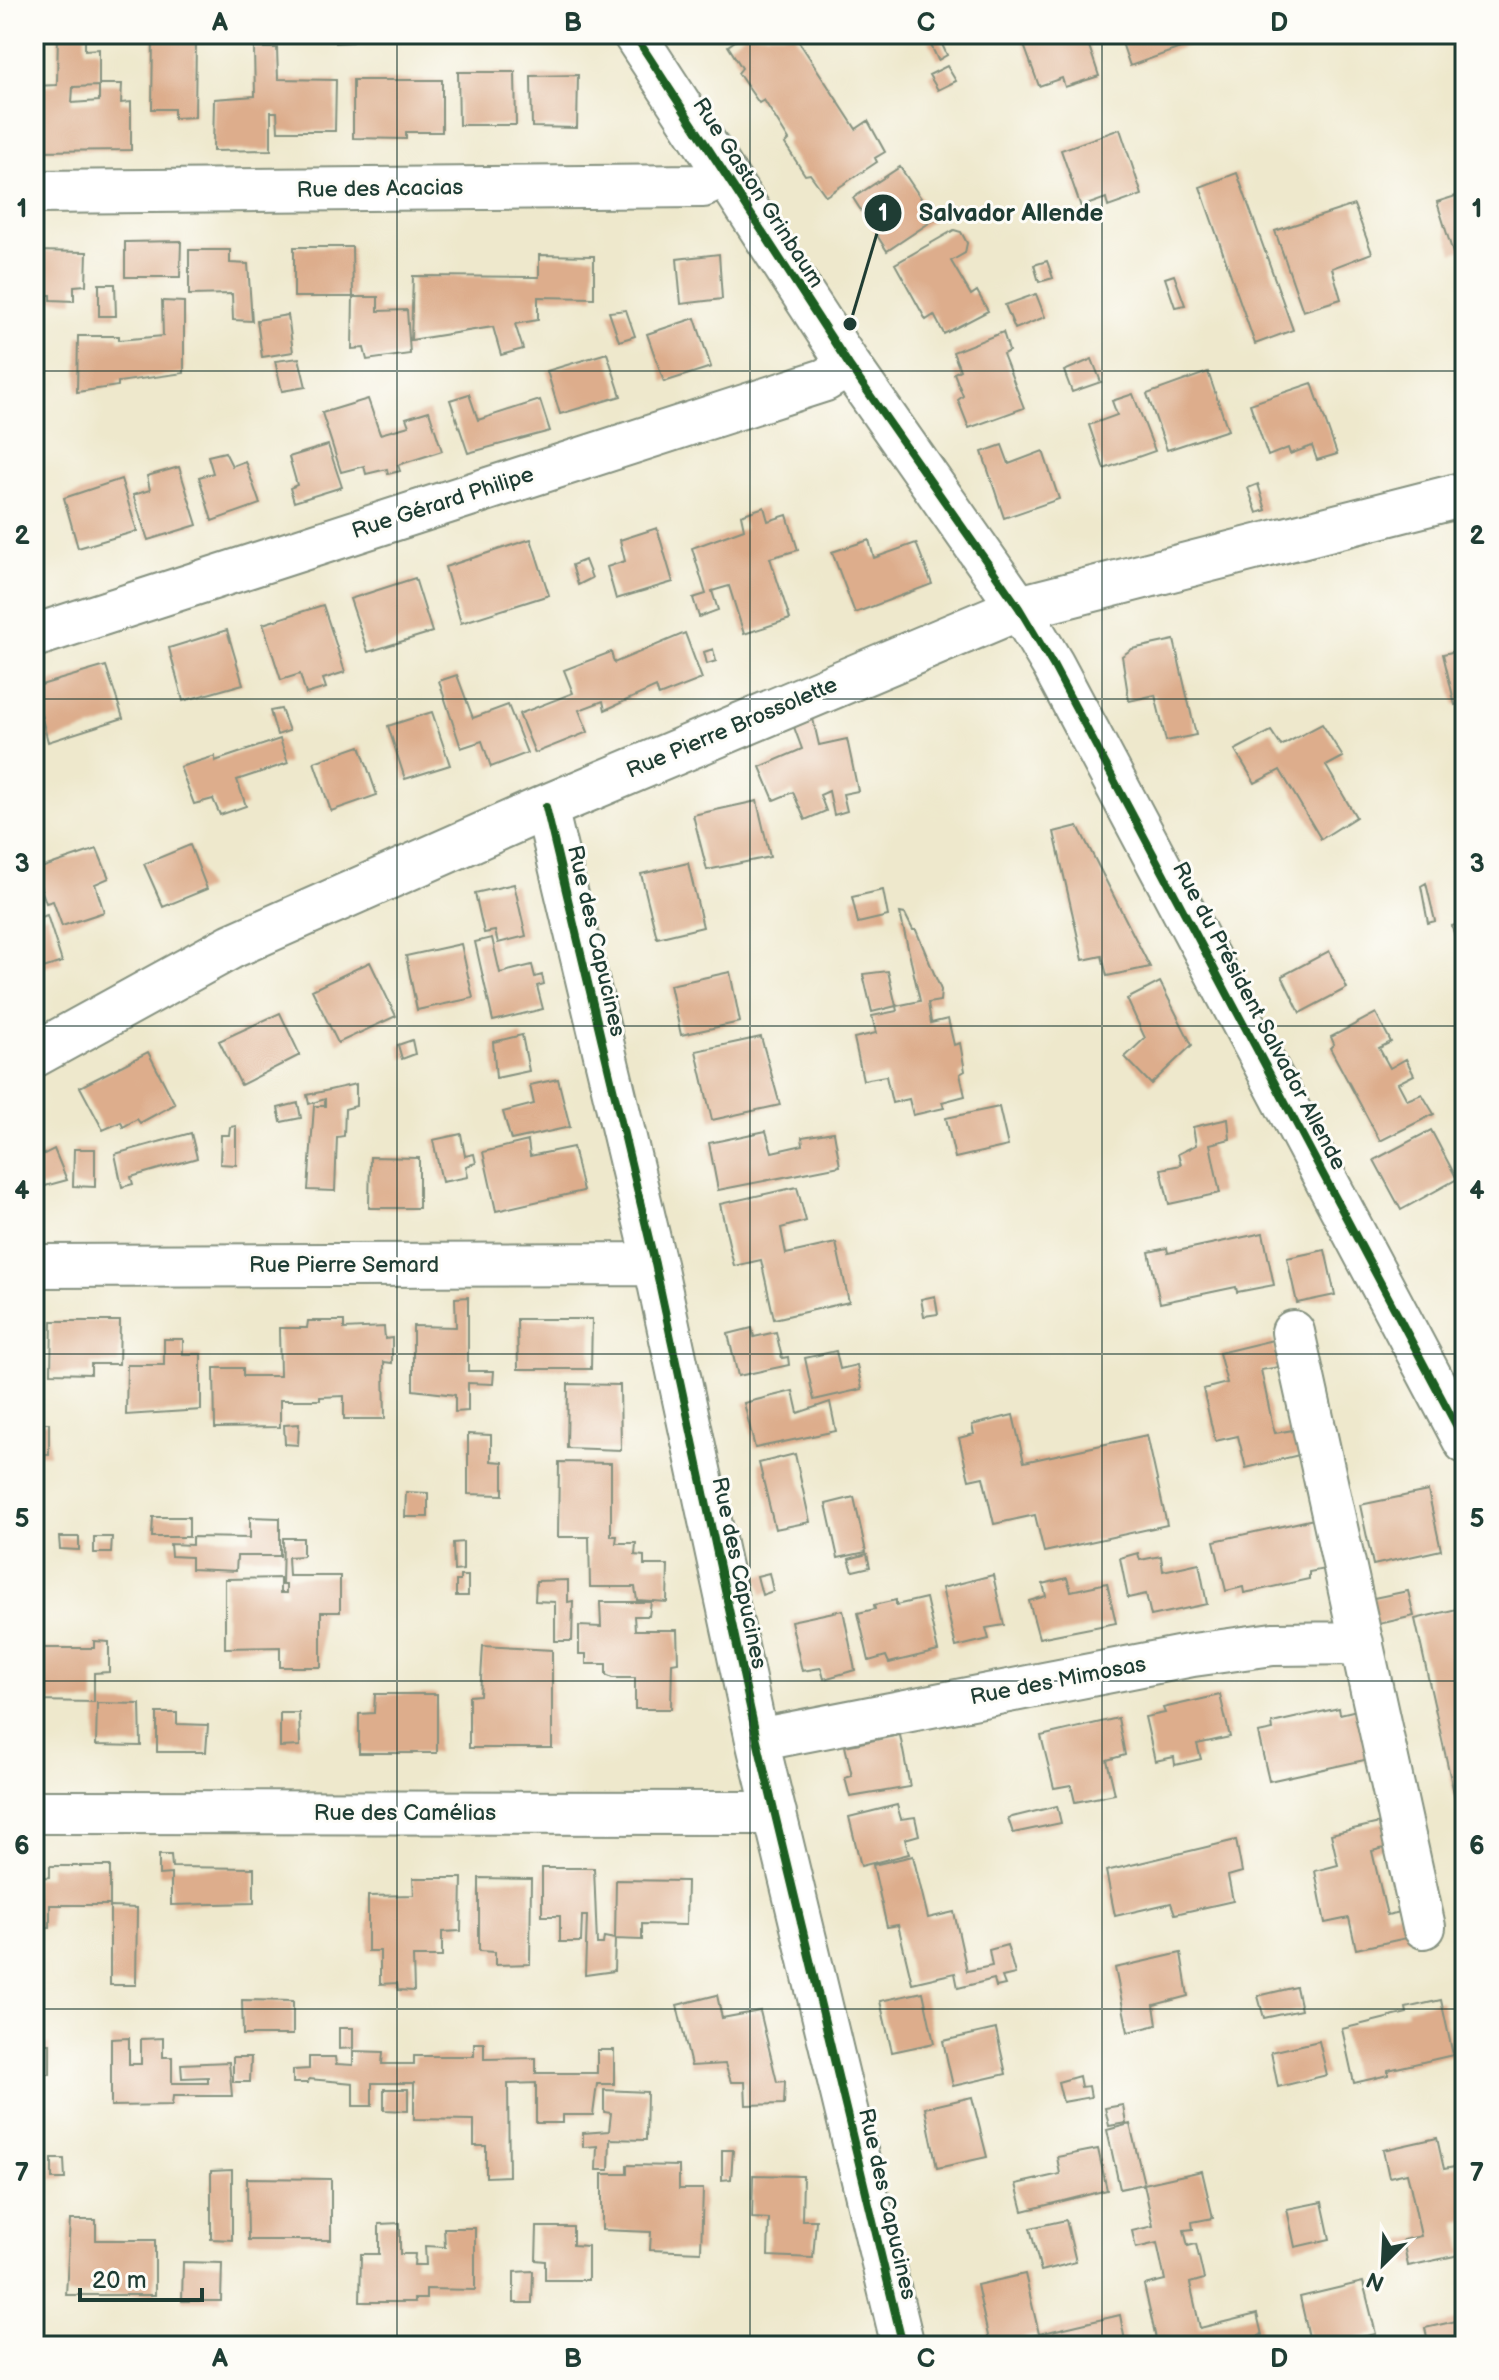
<svg xmlns="http://www.w3.org/2000/svg" width="1499" height="2380" font-family="'Balsamiq Sans',sans-serif">
  <rect width="100%" height="100%" fill="#fdfcf7"/>
  <filter id="ink" filterUnits="userSpaceOnUse"><feTurbulence type="fractalNoise" baseFrequency=".0125" numOctaves="2"/><feDisplacementMap in="SourceGraphic" scale="16" xChannelSelector="R" yChannelSelector="G"/><feConvolveMatrix kernelMatrix="1 2 1 2 8 2 1 2 1" color-interpolation-filters="sRGB"/></filter>
  <filter id="wash" filterUnits="userSpaceOnUse"><feTurbulence type="fractalNoise" baseFrequency=".006" numOctaves="4" result="noise"/><feDisplacementMap in="SourceGraphic" scale="32" xChannelSelector="R" yChannelSelector="G"/><feGaussianBlur stdDeviation="1.8" result="paint"/><feColorMatrix in="noise" values="0 0 0 0 0 0 0 0 0 0 0 0 0 0 0 0 0 1.4 0 .05"/><feComposite in="paint" operator="in"/></filter>
  <g filter="url(#wash)">
    <rect width="100%" height="100%" fill="#eee8cc"/>
    <g id="blocks">
      <path fill="#ddad8c" fill-rule="evenodd" d="M58 34H85V50L99 49V84H122L121 103 131 102V150L34 151V86L57 85ZM99 86V101L72 103 73 87Z
        M335 34H352V42L335 43Z
        M745 34H794L856 129 868 121 885 152 875 158 877 162 826 196 810 174 805 175 785 144 789 140 764 100 759 103 738 73 742 68 728 46Z
        M1020 34H1085L1099 76 1065 87 1062 78 1039 86Z
        M1119 34H1188L1192 44 1130 66Z
        M153 36 196 37 195 117 174 118V109H152Z
        M939 38 947 55 938 60 929 41Z
        M254 48H277L278 79 336 80 335 131H278L277 112H271V150L213 151 214 99 255 96Z
        M947 66 956 81 938 90 929 75Z
        M458 72H515L516 125H459Z
        M578 75 577 128 532 127 531 76Z
        M353 80H442V132H406V139L353 138Z
        M1120 129 1142 195 1108 207 1106 198 1081 207 1061 150Z
        M900 167 935 219 887 251 853 198Z
        M1237 173 1293 330 1255 344 1200 187Z
        M1465 193V249L1453 253 1437 202Z
        M1354 205 1372 253 1332 268 1341 299 1303 311 1275 231Z
        M954 230 961 232 967 243 965 253 951 261 971 295 977 291 988 311 944 334 934 315 926 320 895 264Z
        M181 241 180 277H125V242Z
        M294 247H352L353 297H378V311L407 310 410 354 367 360 364 348 352 349 353 297H294Z
        M189 250H230V263L248 264 252 321 233 320 232 294 189 295Z
        M34 251 87 252 86 285 74 286V301L51 300V295H34Z
        M719 254 722 299 681 304 677 259Z
        M539 255 594 256V298L538 297V320L515 324 523 349 501 355 493 327 411 340 413 276 539 277Z
        M1047 261 1053 278 1039 282 1034 265Z
        M1174 275 1185 305 1175 307 1165 278Z
        M99 284H115L116 316H99Z
        M1036 294 1045 317 1015 329 1005 305Z
        M162 301 184 302V373L118 382V386L77 392 78 336H119V340L163 336Z
        M626 310 635 336 619 341 609 312Z
        M288 315 293 352 262 357 257 320Z
        M695 318 711 367 664 382 647 334Z
        M1003 332 1009 351 1003 354 1024 408 969 428 958 400 963 396 954 373 960 370 953 352Z
        M607 353 621 396 560 414 547 371Z
        M299 358 306 387 282 391 275 361Z
        M1092 359 1101 382 1072 392 1064 371Z
        M1208 372 1228 430 1167 450 1147 394Z
        M1312 383 1337 454 1317 460 1312 446 1290 454 1288 448 1268 456 1250 404Z
        M469 394 478 420 540 400 550 431 468 453 450 400Z
        M1133 394 1155 451 1104 469 1089 425 1117 415 1112 401Z
        M368 399 380 434 409 426 406 418 429 411 442 451 398 465 400 471 388 474 387 469 366 474 364 466 341 472 322 413Z
        M328 445 342 487 294 502 290 488 297 485 289 457Z
        M1002 445 1009 464 1043 451 1059 499 1004 518 982 452Z
        M225 452 232 466 245 461 260 504 212 521 199 477 213 473 208 456Z
        M179 467 197 525 148 540 133 495 150 490 147 476Z
        M121 479 137 531 78 548 64 498Z
        M1258 484 1266 510 1257 513 1248 488Z
        M764 507 768 521 787 515 798 550 770 558 790 619 744 634 729 586 712 591 718 610 699 617 693 598 706 594 692 548 744 529 741 515Z
        M657 528 673 582 616 599 607 567 625 561 620 540Z
        M531 539 549 595 461 623 445 567Z
        M869 540 874 558 916 543 932 584 855 613 832 552Z
        M585 560 592 578 578 585 572 565Z
        M415 578 432 632 368 652 350 599Z
        M323 605 345 672 323 679 326 688 306 694 300 674 281 680 263 624Z
        M227 630 243 684 183 701 169 648Z
        M685 633 702 679 659 696 656 687 605 710 603 701 579 710 588 732 535 753 519 714 573 693 564 670 611 652 614 663Z
        M1174 640 1196 735 1166 741 1155 695 1129 701 1122 656 1132 649Z
        M713 649 716 661 707 664 704 652Z
        M1465 649V703L1455 705 1443 654Z
        M106 666 123 718 48 742 34 687Z
        M457 675 473 718 508 705 527 753 491 767 482 741 461 748 439 681Z
        M281 709 289 731 277 735 270 711Z
        M432 712 450 765 405 779 388 726Z
        M813 719 819 745 847 739 858 791 843 794 847 811 834 815 829 791 820 795 826 811 805 820 793 792 774 800 760 767 802 749 794 727Z
        M1322 724 1343 757 1326 766 1356 817 1321 839 1280 770 1255 783 1235 750 1271 731 1281 746Z
        M280 739 288 763 237 780 246 806 220 815 213 799 194 804 180 767 215 756V761Z
        M360 746 377 795 331 811 314 762Z
        M757 801 770 857 707 870 693 815Z
        M1078 826 1150 967 1107 976 1102 956 1083 960 1054 832Z
        M190 845 207 889 163 907 144 864Z
        M97 849 109 878 95 884 104 912 62 926 53 901 46 903 35 870Z
        M688 863 703 927 657 938 641 874Z
        M1426 883 1435 921 1428 923 1421 886Z
        M514 884 526 936 498 943 495 931 484 933 475 893Z
        M883 890 888 916 858 923 852 897Z
        M900 913 905 914 913 930H916L941 990 940 1001 928 1003 931 1023 948 1019 954 1045 960 1043 965 1071 960 1074 965 1096 942 1102 944 1108 913 1115 909 1099 892 1103 886 1076 863 1080 854 1038 876 1033 872 1016 897 1011 896 1006 872 1012 863 974 888 971 896 1006 920 1001Z
        M47 915 62 962 34 971V919Z
        M1465 922V938L1456 940 1452 926Z
        M492 938 500 973 532 965 535 977 542 975 544 984 537 986 543 1009 493 1021 475 942Z
        M461 944 473 998 417 1010 406 956Z
        M1329 951 1347 988 1300 1013 1282 976Z
        M370 962 396 1016 338 1043 312 990Z
        M730 972 740 1022 681 1035 670 985Z
        M1160 982 1192 1045 1151 1084 1125 1057 1145 1038 1127 999Z
        M280 1013 300 1055 241 1085 219 1041Z
        M1376 1013 1391 1042 1379 1048 1390 1068 1406 1059 1414 1075 1398 1083 1407 1100 1422 1094 1434 1114 1380 1141 1330 1048 1334 1044 1331 1037Z
        M522 1035 529 1071 496 1078 493 1042Z
        M761 1037 780 1105 712 1120 696 1051Z
        M412 1040 415 1054 402 1059 398 1045Z
        M148 1052 175 1104 140 1123 137 1119 123 1127 121 1122 103 1130 80 1087Z
        M558 1079 570 1127 511 1140 503 1112 534 1104 530 1085Z
        M356 1084V1106L345 1109 344 1136 337 1137 335 1191 308 1190 314 1106H325V1099L309 1104 307 1095Z
        M298 1103 301 1118 281 1122 278 1108Z
        M999 1107 1008 1146 955 1158 946 1118Z
        M1228 1119 1230 1139 1210 1144 1220 1193 1169 1204 1161 1169 1181 1165 1178 1154 1196 1145 1193 1127Z
        M236 1126V1165L220 1164 221 1135H229L230 1127Z
        M1431 1130 1457 1179 1401 1210 1374 1160Z
        M766 1131 772 1152 803 1145 802 1137 834 1132 840 1166 718 1190 709 1143Z
        M191 1133 197 1158 131 1177 133 1184 122 1187 115 1154Z
        M461 1134 465 1156 474 1154 476 1163 466 1166 468 1177 442 1182 433 1140Z
        M528 1141 530 1156 573 1147 583 1191 496 1211 483 1152Z
        M54 1149 67 1180 34 1189V1159Z
        M74 1149H95V1187L73 1186Z
        M370 1157 419 1158V1208H369Z
        M797 1187 806 1221 781 1228 786 1254 836 1243 849 1302 774 1319 761 1260 734 1266 720 1204Z
        M1263 1233 1274 1285 1237 1292 1236 1287 1160 1303 1149 1252 1167 1248 1168 1253Z
        M1325 1250 1335 1295 1297 1303 1287 1258Z
        M935 1296 938 1314 924 1316 921 1299Z
        M468 1297V1371H494L493 1384 468 1383V1411L455 1412V1395L413 1390V1326L456 1327 455 1298Z
        M517 1319H592L591 1369H518Z
        M52 1321H120L119 1364H91V1374L51 1373Z
        M308 1321H344V1329L384 1327 385 1339 392 1338V1363L384 1362 385 1419H344V1396L320 1397V1400H280V1427L215 1428 214 1368H243V1376H280L279 1328H307Z
        M752 1328 754 1337 776 1332 782 1358 788 1357 789 1365 738 1376 728 1334Z
        M164 1339H183V1354H201V1410L126 1415 127 1365H164Z
        M1273 1340 1279 1367 1261 1370 1272 1422 1275 1433 1293 1430 1299 1455 1246 1468 1238 1436 1215 1441 1203 1389 1227 1383 1219 1353Z
        M836 1351 840 1369 857 1365 862 1389 814 1400 805 1358Z
        M1465 1366V1393L1454 1372Z
        M568 1384 620 1385 621 1450 567 1448Z
        M793 1391 798 1413 830 1402 836 1431 755 1448 744 1403Z
        M1013 1415 1024 1462 1147 1435 1167 1525 1044 1552 1035 1515 994 1524 983 1477 969 1480 959 1438 974 1434 972 1425Z
        M34 1423H49V1455L34 1454Z
        M299 1424 298 1445 285 1444 284 1425Z
        M468 1434 491 1435V1461L503 1462V1495L468 1494Z
        M795 1454 810 1522 775 1529 759 1463Z
        M559 1462 611 1463V1536H617L616 1543H636L635 1555 644 1556V1565H668L667 1602 637 1600 635 1587H590L589 1537H558Z
        M1428 1491 1441 1550 1373 1565 1360 1505Z
        M406 1492 428 1493V1517H405Z
        M854 1497 866 1552 838 1558 826 1504Z
        M153 1517H189V1537H152Z
        M250 1517 280 1518V1556H237L236 1571 191 1569V1557L171 1556 170 1544 192 1545V1537L250 1538Z
        M1314 1519 1325 1569 1309 1572V1579L1259 1590 1244 1593 1243 1587 1226 1591 1214 1541Z
        M59 1537H79V1550L60 1549Z
        M94 1537H112L111 1553H94Z
        M283 1538H303V1556L288 1557 289 1576H340V1612H321V1667H280V1647L225 1648V1579L280 1578V1593H286V1585H282Z
        M463 1542V1570L454 1571 453 1543Z
        M1138 1553 1140 1560 1161 1556 1163 1571 1199 1563 1207 1604 1151 1616 1146 1594 1128 1598 1120 1558Z
        M867 1554 870 1567 853 1571 849 1559Z
        M769 1573 773 1591 762 1595 757 1576Z
        M993 1575 1004 1625 986 1628 989 1639 956 1647 942 1588Z
        M460 1576H468V1596H456V1581H460Z
        M1067 1578 1071 1591 1107 1583 1116 1623 1039 1638 1029 1601 1046 1596 1043 1584Z
        M568 1580V1602L573 1601 572 1641H555V1602L535 1601 536 1581Z
        M1408 1591 1414 1616 1370 1626 1364 1600Z
        M926 1598 938 1651 889 1663 886 1656 869 1661 858 1613 875 1609 874 1605 896 1600V1605Z
        M600 1602H651L649 1616H634L635 1630H677L678 1662 672 1663 671 1709H635V1678H612L606 1675V1664H586V1654H579V1626L601 1627Z
        M1465 1607V1838H1464L1415 1619Z
        M843 1610 855 1670 824 1679 821 1668 802 1671 791 1621Z
        M94 1641 109 1642V1672L94 1673V1702L34 1701V1648H94Z
        M483 1646 552 1650V1748H469V1696L480 1695Z
        M375 1694H437V1753H359V1714L374 1713Z
        M1220 1695 1230 1737 1197 1744 1201 1759 1175 1765 1174 1757 1155 1761 1145 1717 1165 1713 1163 1708Z
        M97 1703 140 1704 141 1746 96 1745Z
        M1339 1708 1340 1714 1357 1710 1369 1759 1269 1781 1258 1733 1273 1730 1272 1723Z
        M157 1713H177V1724L208 1725 206 1752H157Z
        M280 1713H299L300 1746 280 1747Z
        M1118 1718 1125 1755 1107 1760 1115 1794 1075 1802 1071 1785 1054 1788 1041 1736Z
        M900 1735 910 1787 850 1797 845 1778 852 1776 845 1746Z
        M897 1805 901 1819 915 1817 919 1835 905 1839 909 1854 861 1866 849 1817Z
        M1057 1806 1061 1823 1013 1833 1008 1818Z
        M1384 1822 1389 1847 1372 1851 1384 1903 1387 1915 1405 1911 1411 1937 1356 1949 1349 1918 1325 1923 1315 1871 1338 1865 1331 1834Z
        M1236 1840 1242 1872 1228 1876 1233 1901 1175 1914 1171 1903 1115 1916 1106 1871Z
        M159 1855H171L172 1867 254 1868V1903L171 1905V1874L159 1875Z
        M913 1856 928 1918 954 1912 967 1971 992 1966 989 1950 1007 1945 1015 1974 1002 1977 1005 1985 996 1987 994 1979 958 1988 955 1973 912 1983 898 1925 887 1927 873 1865Z
        M50 1866H110V1905H50V1927L34 1928V1878L50 1877Z
        M542 1868H594L597 1944H603L604 1937 615 1939 616 1880 687 1881 686 1925 642 1924V1940L615 1939 614 1971 585 1975 587 1916H582L581 1942H560V1916H542Z
        M413 1878H462L461 1931 442 1932V1957H413L414 1991 398 1990 397 1983 380 1984V1951H368V1896L414 1895Z
        M479 1878 531 1879 530 1964 495 1965V1952L479 1951Z
        M110 1907 137 1908 136 1985H110Z
        M1181 1953 1188 1996 1154 2005 1157 2025 1128 2032 1115 1968Z
        M1296 1987 1301 2010 1264 2018 1258 1996Z
        M923 1992 934 2043 892 2052 880 2001Z
        M717 1995 722 2018 760 2011 777 2082 785 2081 784 2104 746 2105 745 2082H731L725 2064 691 2066 677 2005Z
        M242 2000 293 2001V2035H243Z
        M1441 2000 1453 2055 1388 2070V2075L1354 2083 1342 2029 1407 2013 1406 2008Z
        M1465 2002V2031H1464L1458 2004Z
        M339 2028H353V2048L339 2049Z
        M996 2029 1006 2074 953 2086 943 2041Z
        M129 2038V2064H141V2039L163 2038V2057H172V2083H208V2077L182 2078 181 2064 229 2062 232 2096H173L172 2105 111 2106V2039Z
        M1319 2041 1327 2075 1278 2087 1271 2052Z
        M474 2043H484V2059L536 2058V2073H597V2050H614V2084H597L593 2115H563V2123H536V2083L508 2084 509 2176 486 2177V2146H474V2120L414 2119V2083H372V2106H353V2083L309 2079 308 2083H293V2070L309 2069V2057H335L336 2064 353 2065V2051L383 2052 382 2064H414V2056H474Z
        M34 2044H50V2074H34Z
        M233 2057H251L250 2082H233Z
        M1079 2076 1081 2087 1089 2086 1091 2097 1063 2102 1058 2082Z
        M384 2089H408V2111L384 2110Z
        M604 2090 647 2092 646 2140 610 2139 609 2170H596L597 2146 583 2147V2133L609 2131 611 2113 604 2112Z
        M972 2097 987 2157 937 2168 925 2108Z
        M1123 2105 1126 2123 1109 2126 1105 2108Z
        M1130 2124 1144 2184 1120 2189 1107 2130Z
        M1437 2138 1444 2169 1465 2165V2221L1456 2222 1464 2254 1408 2266 1403 2240 1421 2236 1410 2185 1407 2173 1389 2177 1383 2150Z
        M1098 2149 1107 2190 1023 2211 1016 2184 1060 2174 1057 2157Z
        M722 2150H733L731 2179 722 2180Z
        M52 2159H64L65 2179H52Z
        M627 2165 679 2166V2189H703L701 2252 650 2250 651 2232 602 2230V2174H627Z
        M232 2170V2240L211 2239V2171Z
        M1202 2171 1213 2218 1192 2222 1193 2229 1184 2230 1188 2246 1196 2244 1204 2279 1190 2283 1200 2328 1257 2314 1262 2335 1216 2346H1151L1157 2343 1144 2285 1165 2280 1157 2243 1136 2248 1132 2231 1153 2226 1144 2184Z
        M753 2175 803 2176 802 2220H816L813 2258 768 2256 769 2219 752 2218Z
        M247 2178 331 2179V2240H248Z
        M1322 2202 1330 2239 1295 2247 1287 2209Z
        M34 2206 42 2207V2219H34Z
        M70 2220H96V2240H155V2295H66Z
        M1066 2220 1076 2262 1041 2271 1030 2228Z
        M400 2223V2254H415L414 2265H426L425 2246 445 2247 444 2228H475V2290L426 2289V2299H414L415 2302H360L361 2254H379V2224Z
        M537 2227H573V2245L588 2246V2280H545V2261L536 2260Z
        M183 2262 222 2263 221 2301H182Z
        M533 2271 532 2303H514V2272Z
        M1025 2274 1039 2334 1120 2315 1126 2346H1038L1036 2335 990 2345 977 2285Z
        M1363 2282 1376 2334 1347 2340 1348 2346H1311L1300 2297Z
        M1465 2319V2346H1429L1425 2328Z"/>
    </g>
  </g>
  <g filter="url(#ink)">
    <use href="#blocks" fill-opacity="0" stroke="#869280" stroke-width="2"/>
    <g fill="none" stroke-linecap="round" stroke-linejoin="round">
      <defs>
        <path id="minor" d="M634 34 849 365 1019 608 1053 665 1465 1442
          M34 192 703 186 725 176
          M34 636 825 380 849 365
          M546 807 655 1264 757 1740 903 2346
          M34 1266 655 1264
          M1293 1332 1424 1927
          M757 1740 1193 1655 1273 1644 1362 1643
          M34 1812 775 1813"/>
        <path id="tertiary" d="M34 1055 232 946 546 807 1019 608 1465 494"/>
      </defs>
      <use href="#minor" stroke="#869280" stroke-width="46"/>
      <use href="#tertiary" stroke="#869280" stroke-width="48"/>
      <use href="#minor" stroke="#fff" stroke-width="42"/>
      <use href="#tertiary" stroke="#fff" stroke-width="44"/>
      <defs>
        <path id="cycleway" d="M634 34 849 365 1019 608 1053 665 1465 1442
          M546 807 655 1264 757 1740 903 2346"/>
      </defs>
      <use href="#cycleway" stroke="#fdfcf7" stroke-width="13"/>
      <use href="#cycleway" stroke="#1b5e20" stroke-width="8"/>
    </g>
  </g>
  <path fill="none" stroke="#1f3d34" stroke-width="2" stroke-opacity="0.55" d="M397 34V2346M750 34V2346M1102 34V2346M34 371H1465M34 699H1465M34 1026H1465M34 1354H1465M34 1681H1465M34 2009H1465"/>
  <g text-anchor="middle" dominant-baseline="central" stroke-width="6" stroke-linejoin="round" paint-order="stroke">
    <g font-size="22" fill="#1f3d34" stroke="#fdfcf7">
      <text transform="translate(380 189) rotate(-1)">Rue des Acacias</text>
      <text transform="translate(758 193) rotate(57)">Rue Gaston Grinbaum</text>
      <text transform="translate(443 503) rotate(-18)">Rue Gérard Philipe</text>
      <text transform="translate(732 728) rotate(-23)">Rue Pierre Brossolette</text>
      <text transform="translate(596 941) rotate(77)">Rue des Capucines</text>
      <text transform="translate(1259 1016) rotate(62)">Rue du Président Salvador Allende</text>
      <text x="344" y="1265">Rue Pierre Semard</text>
      <text transform="translate(739 1573) rotate(78)">Rue des Capucines</text>
      <text transform="translate(1058 1681) rotate(-11)">Rue des Mimosas</text>
      <text x="405" y="1813">Rue des Camélias</text>
      <text transform="translate(887 2204) rotate(77)">Rue des Capucines</text>
    </g>
  </g>
  <path fill="none" stroke="#1f3d34" stroke-width="3" d="M850 324L883 213"/>
  <g fill="#1f3d34" stroke="#fdfcf7" stroke-width="3">
    <circle cx="850" cy="324" r="8"/>
    <circle cx="883" cy="213" r="20"/>
  </g>
  <g font-size="24" text-anchor="middle" font-weight="bold" fill="#fff">
    <text x="883" y="221">1</text>
  </g>
  <g font-size="24" text-anchor="middle" font-weight="bold" fill="#1f3d34" stroke="#fdfcf7" stroke-width="6" stroke-linejoin="round" paint-order="stroke">
    <text x="1011" y="221">Salvador Allende</text>
  </g>
  <rect width="1499" height="2380" fill="none" stroke="#fdfcf7" stroke-width="88"/>
  <g transform="translate(1383 2264) rotate(204)" stroke="#fdfcf7" stroke-width="6" paint-order="stroke">
  <path d="M0-6L14 30L0 20L-14 30Z" fill="#1f3d34"/>
  <text y="-12" font-size="22" font-weight="bold" text-anchor="middle" fill="#1f3d34">N</text>
  </g>
  <path d="M80 2288v12h122v-12" fill="none" stroke="#1f3d34" stroke-width="4"/>
  <text x="92" y="2288" font-size="24" fill="#1f3d34" stroke="#fdfcf7" stroke-width="6" paint-order="stroke">20 m</text>
  <rect x="44" y="44" width="1411" height="2292" fill="none" stroke="#1f3d34" stroke-width="3"/>
  <g font-size="26" text-anchor="middle" font-weight="bold" fill="#1f3d34">
    <text x="220" y="31">A</text>
    <text x="573" y="31">B</text>
    <text x="926" y="31">C</text>
    <text x="1279" y="31">D</text>
    <text x="22" y="217">1</text>
    <text x="1477" y="217">1</text>
    <text x="22" y="544">2</text>
    <text x="1477" y="544">2</text>
    <text x="22" y="872">3</text>
    <text x="1477" y="872">3</text>
    <text x="22" y="1199">4</text>
    <text x="1477" y="1199">4</text>
    <text x="22" y="1527">5</text>
    <text x="1477" y="1527">5</text>
    <text x="22" y="1854">6</text>
    <text x="1477" y="1854">6</text>
    <text x="22" y="2181">7</text>
    <text x="1477" y="2181">7</text>
    <text x="220" y="2367">A</text>
    <text x="573" y="2367">B</text>
    <text x="926" y="2367">C</text>
    <text x="1279" y="2367">D</text>
  </g>
</svg>
